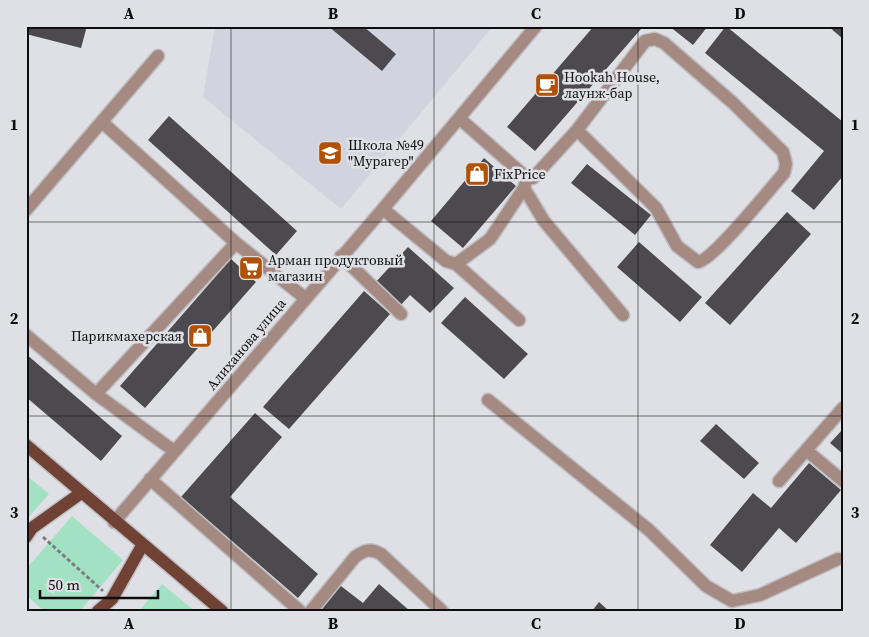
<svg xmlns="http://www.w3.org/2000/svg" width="869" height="637" font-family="'Source Serif 4',serif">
  <rect width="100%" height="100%" fill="#dfe0e5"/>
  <path fill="#d1d3df" d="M215 26H493L341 209 203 97Z"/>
  <path fill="#a2e2c3" d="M26 475 49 494 26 520Z
    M72 516 123 560 80 611H44L26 595V569Z
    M162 584 195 611H139Z"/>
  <path fill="#4c4a4e" d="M26 26H87L81 48 26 34Z
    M328 26H363L396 54 382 71Z
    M594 26H638L641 29 535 151 507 127Z
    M669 26H708L693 45Z
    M726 26 843 122V176L814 210 791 191 824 151 705 53Z
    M828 26H843V39Z
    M169 116 297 231 276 255 148 140Z
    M484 158 516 186 463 248 431 221Z
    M587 164 651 215 635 235 571 183Z
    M787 212 811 234 730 325 705 303Z
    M639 242 702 297 680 322 617 267Z
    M408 247 454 288 430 313 410 295 399 307 374 284Z
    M231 259 256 282 145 408 120 386Z
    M364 291 390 314 289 429 263 407Z
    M465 297 528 354 504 379 441 323Z
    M26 354 122 436 101 461 26 397Z
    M255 413 282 437 230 497 318 574 298 598 181 497Z
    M716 424 759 463 744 479 700 441Z
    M843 429V454L830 443Z
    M809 463 841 490 796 543 779 528 742 572 710 545 753 493 771 508Z
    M337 583 363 603 379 584 410 611H360L358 609 356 611H314Z
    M599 602 609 611H592Z"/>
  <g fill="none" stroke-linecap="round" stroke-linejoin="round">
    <defs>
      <path id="minor" d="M459 118 527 178H533L577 130 645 41 655 39 664 43 733 103 783 152 786 164 784 173C770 189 713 260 698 262L677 246 656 208 577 130
        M524 188 544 221 623 315
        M383 209 446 261 456 264 490 239 524 188 527 178
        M26 210 158 56
        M236 243 305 298
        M341 256 401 314
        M456 264 519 320
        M26 335 96 394 174 451
        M96 394 236 243 102 122
        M488 400 649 530 706 586 732 601 760 595 838 559
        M806 450 843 481
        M150 479 300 611
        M779 481 843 408
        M114 522 383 209 536 26
        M311 611 355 557C365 550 370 548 381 554L442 611"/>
      <path id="major" d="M26 445 222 611
        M26 537 32 528 81 493
        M98 611 112 599 143 544"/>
    </defs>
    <use href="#minor" stroke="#bebec3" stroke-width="15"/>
    <use href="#major" stroke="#bebec3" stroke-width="15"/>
    <path stroke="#7c7d81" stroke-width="3" stroke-dasharray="4 2.5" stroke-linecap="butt" d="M43 537 103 591"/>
    <use href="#minor" stroke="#a58a82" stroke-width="12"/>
    <use href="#major" stroke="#704235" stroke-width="12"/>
  </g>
  <path fill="none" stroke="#0e0e10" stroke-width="1" stroke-opacity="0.55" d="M231 26V611M434 26V611M638 26V611M26 222H843M26 416H843"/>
  <defs>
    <symbol id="cafe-square" viewBox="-11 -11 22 22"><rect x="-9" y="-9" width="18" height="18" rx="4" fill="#b05105" stroke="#dfe0e5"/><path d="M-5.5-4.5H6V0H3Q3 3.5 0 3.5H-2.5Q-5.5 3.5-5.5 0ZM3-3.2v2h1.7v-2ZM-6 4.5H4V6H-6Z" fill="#fff"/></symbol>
    <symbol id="school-square" viewBox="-11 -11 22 22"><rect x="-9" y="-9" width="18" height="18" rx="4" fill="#b05105" stroke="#dfe0e5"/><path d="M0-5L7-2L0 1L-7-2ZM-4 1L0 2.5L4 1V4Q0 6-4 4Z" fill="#fff"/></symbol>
    <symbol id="shop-square" viewBox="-11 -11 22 22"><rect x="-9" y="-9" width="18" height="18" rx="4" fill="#b05105" stroke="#dfe0e5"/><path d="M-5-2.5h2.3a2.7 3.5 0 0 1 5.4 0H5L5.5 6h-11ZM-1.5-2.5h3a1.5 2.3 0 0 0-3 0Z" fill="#fff"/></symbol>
    <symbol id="supermarket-square" viewBox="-11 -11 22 22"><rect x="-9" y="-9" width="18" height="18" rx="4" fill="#b05105" stroke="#dfe0e5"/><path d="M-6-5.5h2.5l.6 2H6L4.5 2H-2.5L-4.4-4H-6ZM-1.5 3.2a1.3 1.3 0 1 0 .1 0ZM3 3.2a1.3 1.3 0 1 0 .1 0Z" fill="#fff"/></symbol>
  </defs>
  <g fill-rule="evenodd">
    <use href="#cafe-square" x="533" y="71" width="28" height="28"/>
    <use href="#school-square" x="316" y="139" width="28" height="28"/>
    <use href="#shop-square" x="463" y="160" width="28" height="28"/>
    <use href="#supermarket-square" x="237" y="254" width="28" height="28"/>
    <use href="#shop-square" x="186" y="322" width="28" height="28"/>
  </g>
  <g text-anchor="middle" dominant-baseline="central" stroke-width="5" stroke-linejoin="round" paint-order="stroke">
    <g font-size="14" fill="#0e0e10" stroke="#dfe0e5" text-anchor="start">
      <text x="564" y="77">Hookah House,<tspan x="564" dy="16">лаунж-бар</tspan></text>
      <text x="348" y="145">Школа №49<tspan x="348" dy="16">"Мурагер"</tspan></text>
      <text x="494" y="174">FixPrice</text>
      <text x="268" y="260">Арман продуктовый<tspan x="268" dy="16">магазин</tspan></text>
      <text x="182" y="336" text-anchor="end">Парикмахерская</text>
    </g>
    <g font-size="14" fill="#0e0e10" stroke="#dfe0e5">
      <text transform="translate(246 344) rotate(-50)">Алиханова улица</text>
    </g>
  </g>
  <rect width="869" height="637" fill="none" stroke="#dfe0e5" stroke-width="55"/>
  <path d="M40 590v8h118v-8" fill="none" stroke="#0e0e10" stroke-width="2.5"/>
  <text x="48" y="590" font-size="15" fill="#0e0e10" stroke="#dfe0e5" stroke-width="4" paint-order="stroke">50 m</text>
  <rect x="28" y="28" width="814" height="582" fill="none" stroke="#0e0e10" stroke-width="2"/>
  <g font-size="16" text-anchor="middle" font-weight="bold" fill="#0e0e10">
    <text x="129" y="19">A</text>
    <text x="333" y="19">B</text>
    <text x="536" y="19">C</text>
    <text x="740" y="19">D</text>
    <text x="14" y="130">1</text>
    <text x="855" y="130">1</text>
    <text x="14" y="324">2</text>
    <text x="855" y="324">2</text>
    <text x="14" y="518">3</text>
    <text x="855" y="518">3</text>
    <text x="129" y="629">A</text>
    <text x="333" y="629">B</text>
    <text x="536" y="629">C</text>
    <text x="740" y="629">D</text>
  </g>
</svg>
